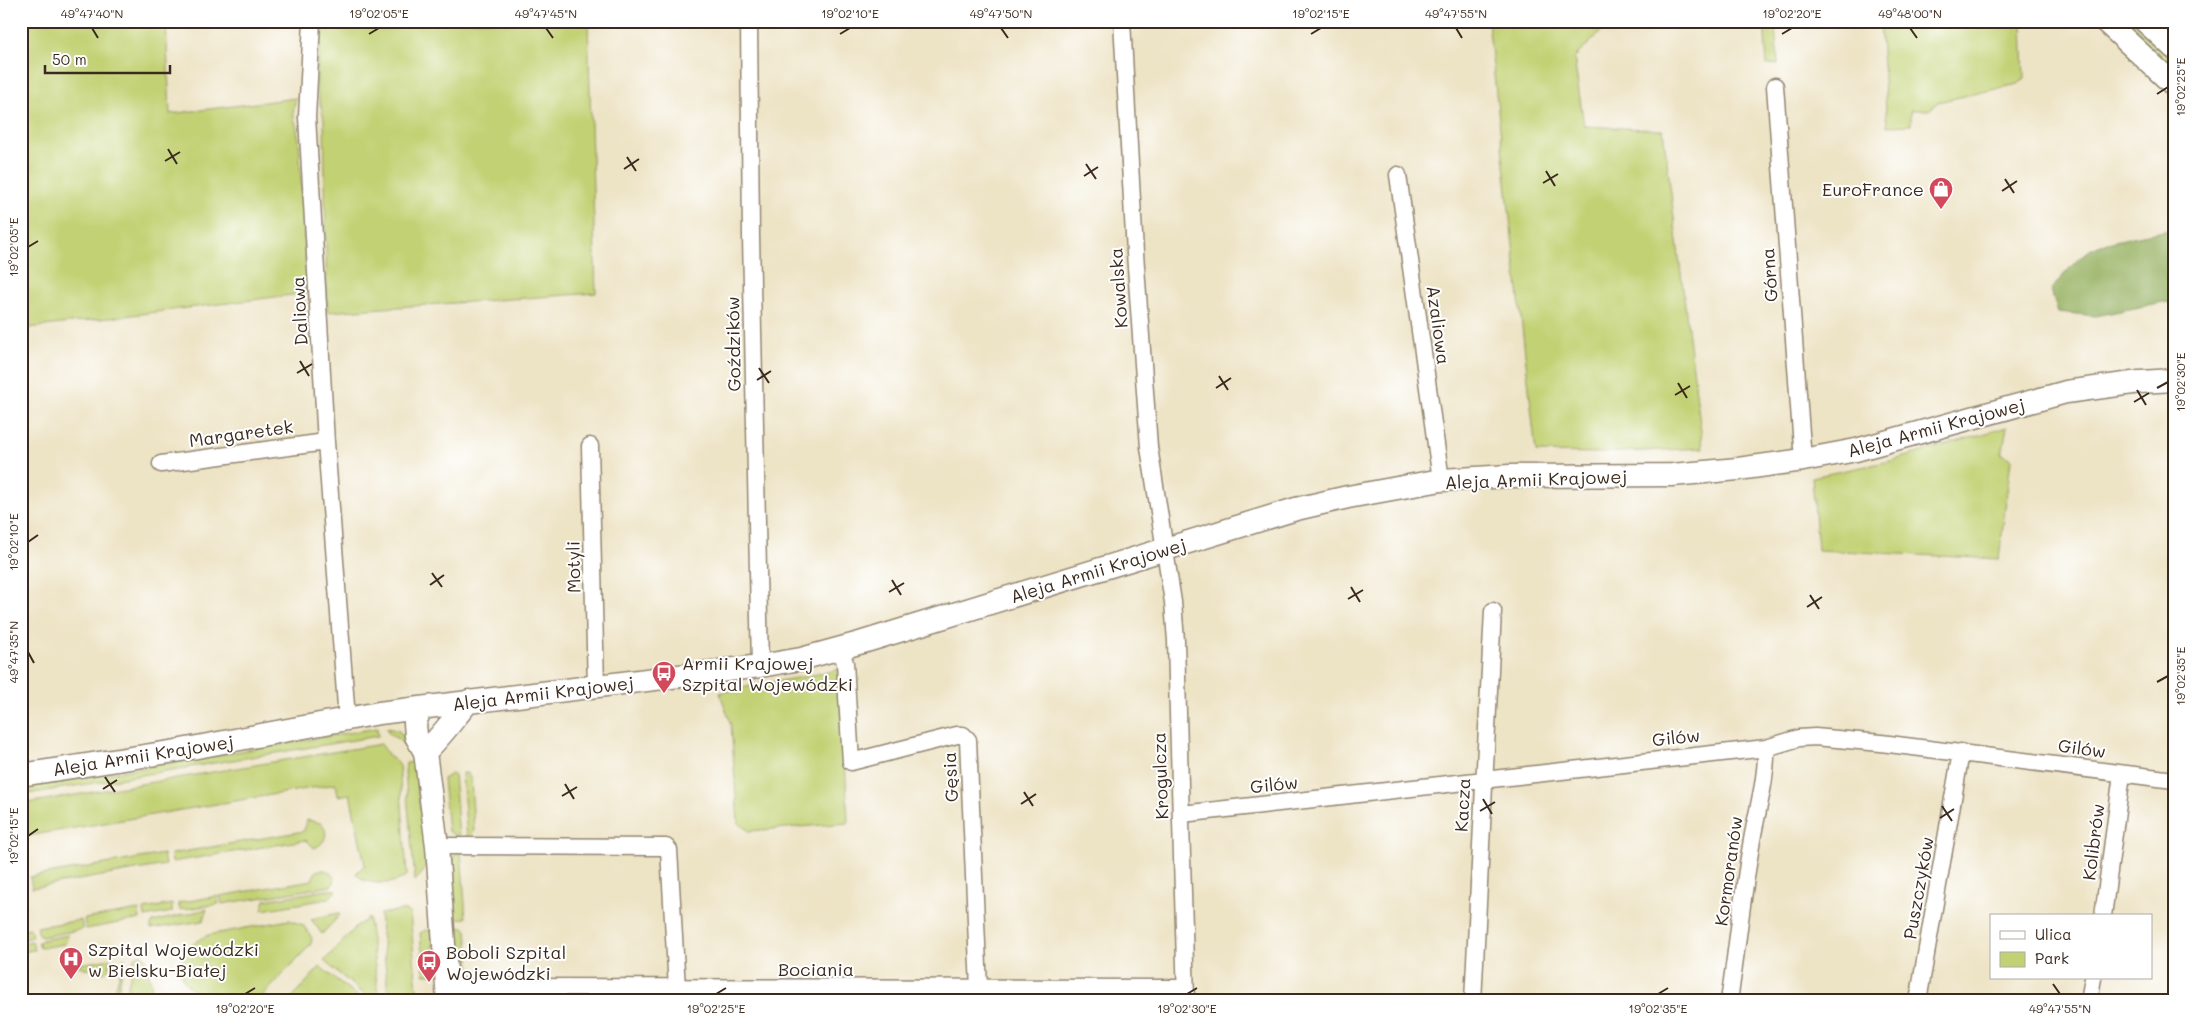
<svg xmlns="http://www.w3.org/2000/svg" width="2195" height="1022" font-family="Mali,sans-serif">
  <rect width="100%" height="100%" fill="#fff"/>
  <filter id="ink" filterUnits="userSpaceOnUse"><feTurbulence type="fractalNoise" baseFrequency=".02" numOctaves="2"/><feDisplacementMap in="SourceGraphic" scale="10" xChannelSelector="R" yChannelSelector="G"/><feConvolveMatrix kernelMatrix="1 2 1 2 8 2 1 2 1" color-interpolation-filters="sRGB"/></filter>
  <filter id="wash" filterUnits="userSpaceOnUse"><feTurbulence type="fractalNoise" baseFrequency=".0096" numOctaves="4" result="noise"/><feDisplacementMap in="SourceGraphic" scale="20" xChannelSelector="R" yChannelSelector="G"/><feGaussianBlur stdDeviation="1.12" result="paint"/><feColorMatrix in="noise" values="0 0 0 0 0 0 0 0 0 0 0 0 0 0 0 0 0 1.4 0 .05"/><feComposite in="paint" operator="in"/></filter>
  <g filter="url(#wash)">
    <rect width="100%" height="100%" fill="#ede3c5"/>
    <path fill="#c2d173" stroke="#7e7e48" d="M21 21H166L170 114 296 98 293 112 299 139 307 293 21 329Z
      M321 21H588L596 293 327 312 324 119 316 87Z
      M1488 21H1612L1574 58 1584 126 1663 130 1703 448 1602 453 1536 452Z
      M1764 21H1851L1775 27 1778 64 1767 65Z
      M1880 21C1896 21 1911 24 1927 21H2022L2024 80 2018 84 1938 102 1929 110H1911V125L1887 126Z
      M2121 21H2130L2174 61V70Z
      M2007 427 2002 454 2011 459 1999 559 1818 550 1812 477 1891 461Z
      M841 669 848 823 749 831 738 823 731 725 720 693C760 682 801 679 841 669Z
      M377 728 378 736 21 795V788Z
      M387 728 399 731 409 744 404 745 398 739 389 734Z
      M381 744 390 757 399 763 407 875C398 885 364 887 356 873L365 865 350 794 338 796 336 784 21 837V804Z
      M414 762 427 861 424 871 415 881 405 773 406 763Z
      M462 773H467L471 779 474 831 472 835 467 839Z
      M451 774H454L459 838 448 831 443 779Z
      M307 820 321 823C330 833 325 844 314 848L306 840 172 862 171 854 304 831Z
      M461 850 466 918 455 919 450 862 452 857Z
      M163 854 165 865 32 888 30 877Z
      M321 870C328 869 333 874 335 881L331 886 222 904 220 896 312 880 316 871Z
      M327 890H337L328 899 262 910 265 900Z
      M217 896 219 904 180 910 178 903Z
      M172 904V912L145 917 144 909Z
      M207 909 203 921 151 929V925L153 922Z
      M139 910 140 919 86 929 84 919Z
      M404 910 410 913 418 1001H389L380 914Z
      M339 913 340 915 322 934 311 919Z
      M369 918 379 1001H372L324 961 357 926Z
      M81 920 83 929 42 937 39 935 37 927Z
      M289 920 303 925 312 938 311 944 258 1001H240L213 994 212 998C171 989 172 951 208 935Z
      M464 927 467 930 471 980 459 974 456 929Z
      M30 928 32 937 21 940V930Z
      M426 930 432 931 435 971 431 974H424L420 933Z
      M68 935 65 944 40 948 38 943 42 940Z
      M32 941 34 950 21 952V943Z
      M140 954 146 958 154 1001 127 997 126 994 134 958Z
      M124 958 125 959 117 994 114 993Z
      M110 959 109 968 104 973 74 965Z
      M320 967 364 1001H289Z"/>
    <path fill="#99b365" stroke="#6a6e42" d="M2174 229V303L2163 302 2096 316 2058 312 2051 290C2063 276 2075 260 2090 250 2103 241 2156 233 2174 229Z"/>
  </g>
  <g filter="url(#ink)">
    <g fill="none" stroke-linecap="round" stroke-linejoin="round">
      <defs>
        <path id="street" d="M312 21 307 117 326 442 347 719
          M749 21 751 236 760 666
          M1122 21 1135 253 1149 447 1173 602 1176 641 1186 1001
          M1775 86 1803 460
          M1398 175 1441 480
          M590 446 596 687
          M161 464 326 442
          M841 649 845 663 851 762 957 735H963L968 740 979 989
          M1182 814 1766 748 1799 738 1815 737 1881 743 2174 780
          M437 846 666 847 669 850 677 989
          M2103 916 2122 774
          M447 987 1185 988
          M1473 1001 1493 611
          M1729 1001C1737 949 1742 897 1751 846 1756 813 1767 781 1766 748
          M1918 1001 1961 752
          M2089 1001 2093 978"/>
        <path id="secondary" d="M2105 21 2174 85
          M2145 21 2174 48
          M421 708 415 723 416 736 425 752 437 846 448 1001
          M425 752C441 737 454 718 469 701
          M21 775 176 751 379 713 760 666 801 659 863 642 1296 509 1348 497 1441 480 1510 476 1672 475 1738 469 1803 460 1856 450 2066 392 2140 382 2174 380"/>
      </defs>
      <use href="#street" stroke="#948672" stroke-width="19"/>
      <use href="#secondary" stroke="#948672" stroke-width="25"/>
      <use href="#street" stroke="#fff" stroke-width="16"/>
      <use href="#secondary" stroke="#fff" stroke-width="22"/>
    </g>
  </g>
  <path fill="none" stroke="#3b2a1e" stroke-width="2" d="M92 28 98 38M546 28 553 38M1001 28 1008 38M1456 28 1462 38M1910 28 1917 38M369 34 379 28M840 34 850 28M1311 34 1321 28M1782 34 1792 28M2157 94 2168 87M168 149 177 164M627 157 636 171M165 161 180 152M1086 164 1096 179M624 169 639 159M1546 171 1555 186M1084 176 1098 167M2005 179 2014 193M1543 183 1558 174M2002 191 2017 181M28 247 38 241M300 361 309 376M759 368 769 383M297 373 312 364M1219 376 1228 390M757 380 771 371M1678 383 1687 398M1216 388 1231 378M2157 388 2168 382M2137 390 2146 405M1675 395 1690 386M2134 402 2149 393M28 542 38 535M432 573 442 587M892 580 901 595M430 585 444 575M1351 587 1360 602M889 592 904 583M1810 595 1819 609M1348 599 1363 590M1807 607 1822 597M28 652 34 663M2157 682 2168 676M105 777 115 792M565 784 574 799M103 789 117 780M1024 792 1033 806M562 796 577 787M1483 799 1492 814M1021 804 1036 794M1942 806 1952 821M1480 811 1495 802M1940 818 1954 809M28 836 38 829M2053 984 2060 994M245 994 255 988M716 994 726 988M1187 994 1197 988M1658 994 1668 988"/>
  <defs>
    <symbol id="shop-pin" viewBox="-11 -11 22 30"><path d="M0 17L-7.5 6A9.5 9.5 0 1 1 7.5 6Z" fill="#d1495b" stroke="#fff"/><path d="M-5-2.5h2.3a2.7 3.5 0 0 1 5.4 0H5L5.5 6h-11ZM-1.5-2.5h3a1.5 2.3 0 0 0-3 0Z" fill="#fff"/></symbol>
    <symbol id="bus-pin" viewBox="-11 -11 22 30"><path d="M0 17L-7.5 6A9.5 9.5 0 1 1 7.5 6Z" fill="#d1495b" stroke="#fff"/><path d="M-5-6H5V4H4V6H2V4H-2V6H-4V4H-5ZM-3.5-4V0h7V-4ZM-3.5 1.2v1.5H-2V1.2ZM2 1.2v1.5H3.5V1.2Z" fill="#fff"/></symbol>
    <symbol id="hospital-pin" viewBox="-11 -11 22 30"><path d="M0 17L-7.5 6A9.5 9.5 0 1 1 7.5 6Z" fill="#d1495b" stroke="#fff"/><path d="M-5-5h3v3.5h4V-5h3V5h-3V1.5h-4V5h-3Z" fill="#fff"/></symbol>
  </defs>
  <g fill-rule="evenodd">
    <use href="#shop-pin" x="1927" y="175" width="28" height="38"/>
    <use href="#bus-pin" x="650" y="659" width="28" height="38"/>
    <use href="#hospital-pin" x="57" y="945" width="28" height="38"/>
    <use href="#bus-pin" x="415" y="948" width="28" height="38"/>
  </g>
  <g text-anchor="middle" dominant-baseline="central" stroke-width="4" stroke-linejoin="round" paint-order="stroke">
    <g font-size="18" fill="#3b2a1e" stroke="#fff" text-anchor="start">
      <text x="1924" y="189" text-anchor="end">EuroFrance</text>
      <text x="682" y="663">Armii Krajowej<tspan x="682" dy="21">Szpital Wojewódzki</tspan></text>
      <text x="88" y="949">Szpital Wojewódzki<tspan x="88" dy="21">w Bielsku-Białej</tspan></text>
      <text x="446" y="952">Boboli Szpital<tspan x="446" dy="21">Wojewódzki</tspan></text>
    </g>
    <g font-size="18" fill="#3b2a1e" stroke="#fff">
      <text transform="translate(1769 275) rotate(-94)">Górna</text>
      <text transform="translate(1118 288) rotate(-94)">Kowalska</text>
      <text transform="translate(299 311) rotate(-93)">Daliowa</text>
      <text transform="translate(1439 325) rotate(82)">Azaliowa</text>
      <text transform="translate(733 344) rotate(-91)">Goździków</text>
      <text transform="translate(1936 427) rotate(-15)">Aleja Armii Krajowej</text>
      <text transform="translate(241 433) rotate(-8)">Margaretek</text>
      <text transform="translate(1536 479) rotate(-2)">Aleja Armii Krajowej</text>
      <text transform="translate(573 567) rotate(-91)">Motyli</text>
      <text transform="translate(1098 570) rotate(-17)">Aleja Armii Krajowej</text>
      <text transform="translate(543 693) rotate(-7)">Aleja Armii Krajowej</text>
      <text transform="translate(1676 737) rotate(-6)">Gilów</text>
      <text transform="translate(2082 748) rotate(8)">Gilów</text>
      <text transform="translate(143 755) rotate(-9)">Aleja Armii Krajowej</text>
      <text transform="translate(1160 776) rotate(-92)">Krogulcza</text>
      <text transform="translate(950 777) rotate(-93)">Gęsia</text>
      <text transform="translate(1274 784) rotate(-6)">Gilów</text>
      <text transform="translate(1462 805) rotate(-87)">Kacza</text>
      <text transform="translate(2093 842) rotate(-83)">Kolibrów</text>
      <text transform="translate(1728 871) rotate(-82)">Kormoranów</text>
      <text transform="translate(1918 888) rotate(-80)">Puszczyków</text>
      <text x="816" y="969">Bociania</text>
    </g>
  </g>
  <rect width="2195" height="1022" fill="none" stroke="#fff" stroke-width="55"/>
  <rect x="1990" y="914" width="162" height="65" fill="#ffffff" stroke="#b1aaa5"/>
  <rect x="2000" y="931" width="25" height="8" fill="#ffffff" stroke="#b1aaa5"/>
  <text x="2035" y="940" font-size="15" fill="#3b2a1e">Ulica</text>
  <rect x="2000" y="952" width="25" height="15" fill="#c2d173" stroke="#b1aaa5"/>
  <text x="2035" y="964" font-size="15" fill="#3b2a1e">Park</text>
  <path d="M45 65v8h125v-8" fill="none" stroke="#3b2a1e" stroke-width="2.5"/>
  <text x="52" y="65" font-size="15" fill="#3b2a1e" stroke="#ffffff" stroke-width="4" paint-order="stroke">50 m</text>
  <rect x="28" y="28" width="2140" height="966" fill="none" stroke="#3b2a1e" stroke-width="2"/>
  <g font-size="12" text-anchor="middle" fill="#3b2a1e">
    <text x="92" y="18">49°47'40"N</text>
    <text x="379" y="18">19°02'05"E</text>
    <text x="546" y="18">49°47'45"N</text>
    <text x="850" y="18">19°02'10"E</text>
    <text x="1001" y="18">49°47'50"N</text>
    <text x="1321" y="18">19°02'15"E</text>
    <text x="1456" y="18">49°47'55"N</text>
    <text x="1792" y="18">19°02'20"E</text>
    <text x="1910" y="18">49°48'00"N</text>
    <text transform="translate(2181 87) rotate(-90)" y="4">19°02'25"E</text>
    <text transform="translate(14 247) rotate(-90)" y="4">19°02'05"E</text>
    <text transform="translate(2181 382) rotate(-90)" y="4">19°02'30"E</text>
    <text transform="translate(14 542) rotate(-90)" y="4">19°02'10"E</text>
    <text transform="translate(14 652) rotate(-90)" y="4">49°47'35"N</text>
    <text transform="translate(2181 676) rotate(-90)" y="4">19°02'35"E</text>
    <text transform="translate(14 836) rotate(-90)" y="4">19°02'15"E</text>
    <text x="245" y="1013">19°02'20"E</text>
    <text x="716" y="1013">19°02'25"E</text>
    <text x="1187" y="1013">19°02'30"E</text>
    <text x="1658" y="1013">19°02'35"E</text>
    <text x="2060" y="1013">49°47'55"N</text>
  </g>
</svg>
